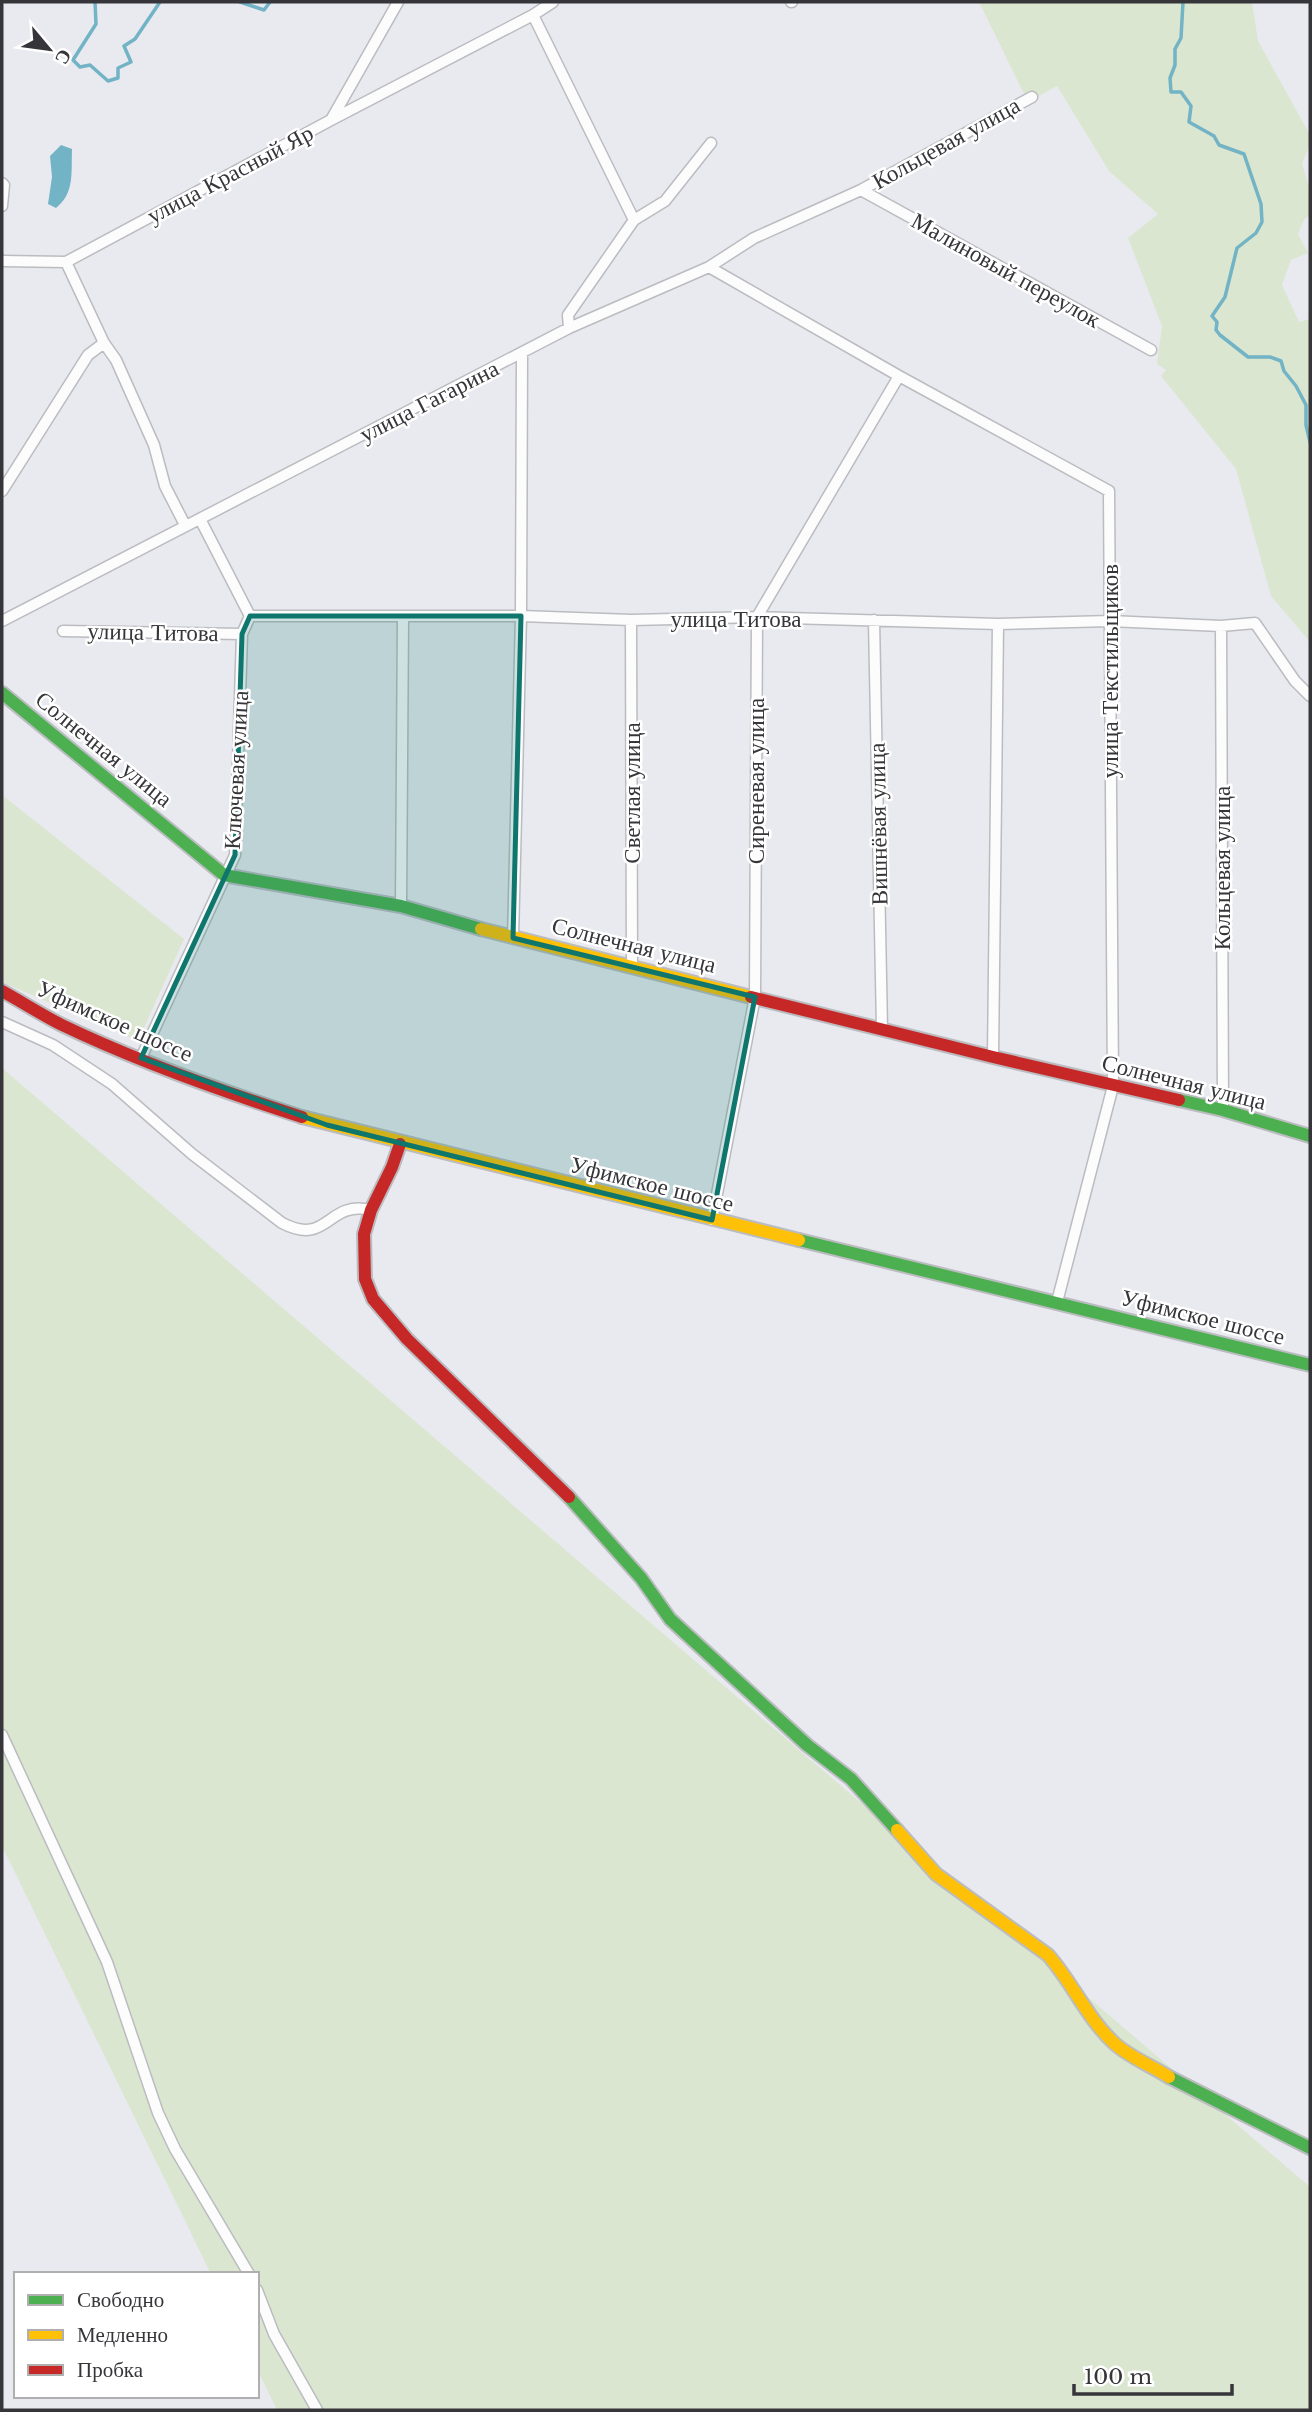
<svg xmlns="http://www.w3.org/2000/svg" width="1312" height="2412" font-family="'Libre Baskerville',serif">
  <rect width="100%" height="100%" fill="#e9eaf0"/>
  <path fill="#dae6d0" d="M979 2H1252L1258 41 1310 135V145L1302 163 1310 191V216L1305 218 1298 234 1308 253 1291 260 1282 285 1299 322 1310 319V642L1271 596 1236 469 1161 376 1166 370 1157 364 1162 326 1128 238 1158 214 1109 171 1057 86 1028 102Z
    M2 795 184 939 138 1041 2 982Z
    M2 1068 1310 2187V2410H277L257 2369V2274H211L2 1846Z"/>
  <path fill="#72b3c5" d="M61 145 72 149C71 172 75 193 56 208L48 204 52 177 50 156Z"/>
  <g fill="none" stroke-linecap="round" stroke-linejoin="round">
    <path stroke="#72b3c5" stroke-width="3.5" d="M95 2 96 24 73 60 80 67 90 65 108 81 118 78V68L131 62 124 46 135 39 160 2
      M240 2 264 10 270 2
      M1183 2 1181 38 1175 49V65L1170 78 1171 92H1181L1191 106 1189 122 1214 136 1219 145 1244 154 1261 204 1262 222 1256 233 1237 248 1225 297 1212 316 1217 322 1216 330 1220 335 1248 357H1270L1281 361 1284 371 1296 386 1306 405V425L1310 442"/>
    <defs>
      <path id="street" d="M791 2H792
        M533 15 634 220 568 315 569 328
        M331 120 533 15 553 2
        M2 183 4 185 2 206
        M861 190 1151 350
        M634 220 665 201 711 143
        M2 261 66 262 331 120 398 2
        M66 262 104 343 116 360 154 445 165 486 185 525
        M709 267 899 376 1109 491 1113 1086 1057 1302
        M2 491 88 355 104 343
        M250 616H521L631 620 757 617 998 624 1110 621 1221 626 1255 623 1295 681 1310 696
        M631 620 632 966
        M874 620 882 1029
        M2 621 569 328 709 267 754 238 861 190 1032 97
        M1221 626 1223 1110
        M63 631 242 634
        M401 906 403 616
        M513 938 521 616 522 354
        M2 1022 53 1045 112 1084 192 1154 282 1223C329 1247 326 1200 371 1210
        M993 1057 998 624
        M141 1058 235 855 242 634 250 616 200 519
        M712 1220 755 997 757 617 899 376
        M2 1735 107 1962 158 2113 175 2149 249 2274
        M257 2290 274 2334 317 2410"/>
      <path id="fast" d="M2 693 224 875 401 906 481 929
        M1179 1100 1223 1110 1310 1136
        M799 1240 1310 1365
        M569 1497 641 1578 670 1619 807 1745 851 1779 897 1830
        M1169 2077 1310 2148"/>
      <path id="slow" d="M481 929 751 997
        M302 1117 799 1240
        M897 1830 936 1874 1048 1955C1072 1982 1087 2018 1114 2043 1129 2057 1152 2066 1169 2077"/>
      <path id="jam" d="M2 991C22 1002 42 1015 62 1025 139 1062 221 1091 302 1117
        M751 997 993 1057 1179 1100
        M400 1144 392 1167 371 1210 364 1234 365 1279 373 1299 407 1339 569 1497"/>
    </defs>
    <use href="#street" stroke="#bbbcc0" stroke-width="13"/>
    <use href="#fast" stroke="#bbbcc0" stroke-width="16"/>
    <use href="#slow" stroke="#bbbcc0" stroke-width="16"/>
    <use href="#jam" stroke="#bbbcc0" stroke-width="16"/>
    <use href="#street" stroke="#fcfcfd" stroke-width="10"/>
    <use href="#fast" stroke="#4caf50" stroke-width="12"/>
    <use href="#slow" stroke="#ffc107" stroke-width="12"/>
    <use href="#jam" stroke="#c62828" stroke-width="12"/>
  </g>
  <path fill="#0f766e" fill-opacity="0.2" stroke="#0f766e" stroke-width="5" stroke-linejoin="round" d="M250 616H521L513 938 755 997 712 1220 327 1125 141 1058 235 855 242 634Z"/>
  <g text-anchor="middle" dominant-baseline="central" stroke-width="5" stroke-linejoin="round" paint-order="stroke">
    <g font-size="23" fill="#36363a" stroke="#fff">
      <text transform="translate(946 143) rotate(-29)">Кольцевая улица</text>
      <text transform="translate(230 174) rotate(-28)">улица Красный Яр</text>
      <text transform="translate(1006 270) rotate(29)">Малиновый переулок</text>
      <text transform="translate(429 401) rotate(-27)">улица Гагарина</text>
      <text x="736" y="619">улица Титова</text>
      <text transform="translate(153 632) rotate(1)">улица Титова</text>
      <text transform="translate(1110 671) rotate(-90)">улица Текстильщиков</text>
      <text transform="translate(104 749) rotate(39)">Солнечная улица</text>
      <text transform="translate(236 770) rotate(-87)">Ключевая улица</text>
      <text transform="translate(756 781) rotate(-90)">Сиреневая улица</text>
      <text transform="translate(632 793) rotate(-90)">Светлая улица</text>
      <text transform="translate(878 824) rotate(-91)">Вишнёвая улица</text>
      <text transform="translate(1222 868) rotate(-90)">Кольцевая улица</text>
      <text transform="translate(634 945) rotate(14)">Солнечная улица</text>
      <text transform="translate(115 1021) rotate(24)">Уфимское шоссе</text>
      <text transform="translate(1184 1082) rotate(14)">Солнечная улица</text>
      <text transform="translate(652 1184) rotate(14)">Уфимское шоссе</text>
      <text transform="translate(1203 1317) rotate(14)">Уфимское шоссе</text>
    </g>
  </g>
  <rect width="1312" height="2412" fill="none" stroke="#36363a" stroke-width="7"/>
  <rect x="14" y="2272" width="245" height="126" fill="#ffffff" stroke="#afafb0" stroke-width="2"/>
  <rect x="28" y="2295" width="35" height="10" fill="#4caf50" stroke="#afafb0" stroke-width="2"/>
  <text x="77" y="2307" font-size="21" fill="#36363a">Свободно</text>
  <rect x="28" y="2330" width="35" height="10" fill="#ffc107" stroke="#afafb0" stroke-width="2"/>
  <text x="77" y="2342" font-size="21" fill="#36363a">Медленно</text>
  <rect x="28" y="2365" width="35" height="10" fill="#c62828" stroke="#afafb0" stroke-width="2"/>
  <text x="77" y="2377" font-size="21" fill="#36363a">Пробка</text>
  <g transform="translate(49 49) rotate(119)" stroke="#ffffff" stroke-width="5" paint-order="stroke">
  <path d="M0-5L12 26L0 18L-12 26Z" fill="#36363a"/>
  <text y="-10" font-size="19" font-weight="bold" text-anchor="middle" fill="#36363a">С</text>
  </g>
  <path d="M1074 2384v10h158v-10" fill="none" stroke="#36363a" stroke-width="3.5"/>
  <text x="1084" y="2384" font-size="21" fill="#36363a" stroke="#ffffff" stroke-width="5" paint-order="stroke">100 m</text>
</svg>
